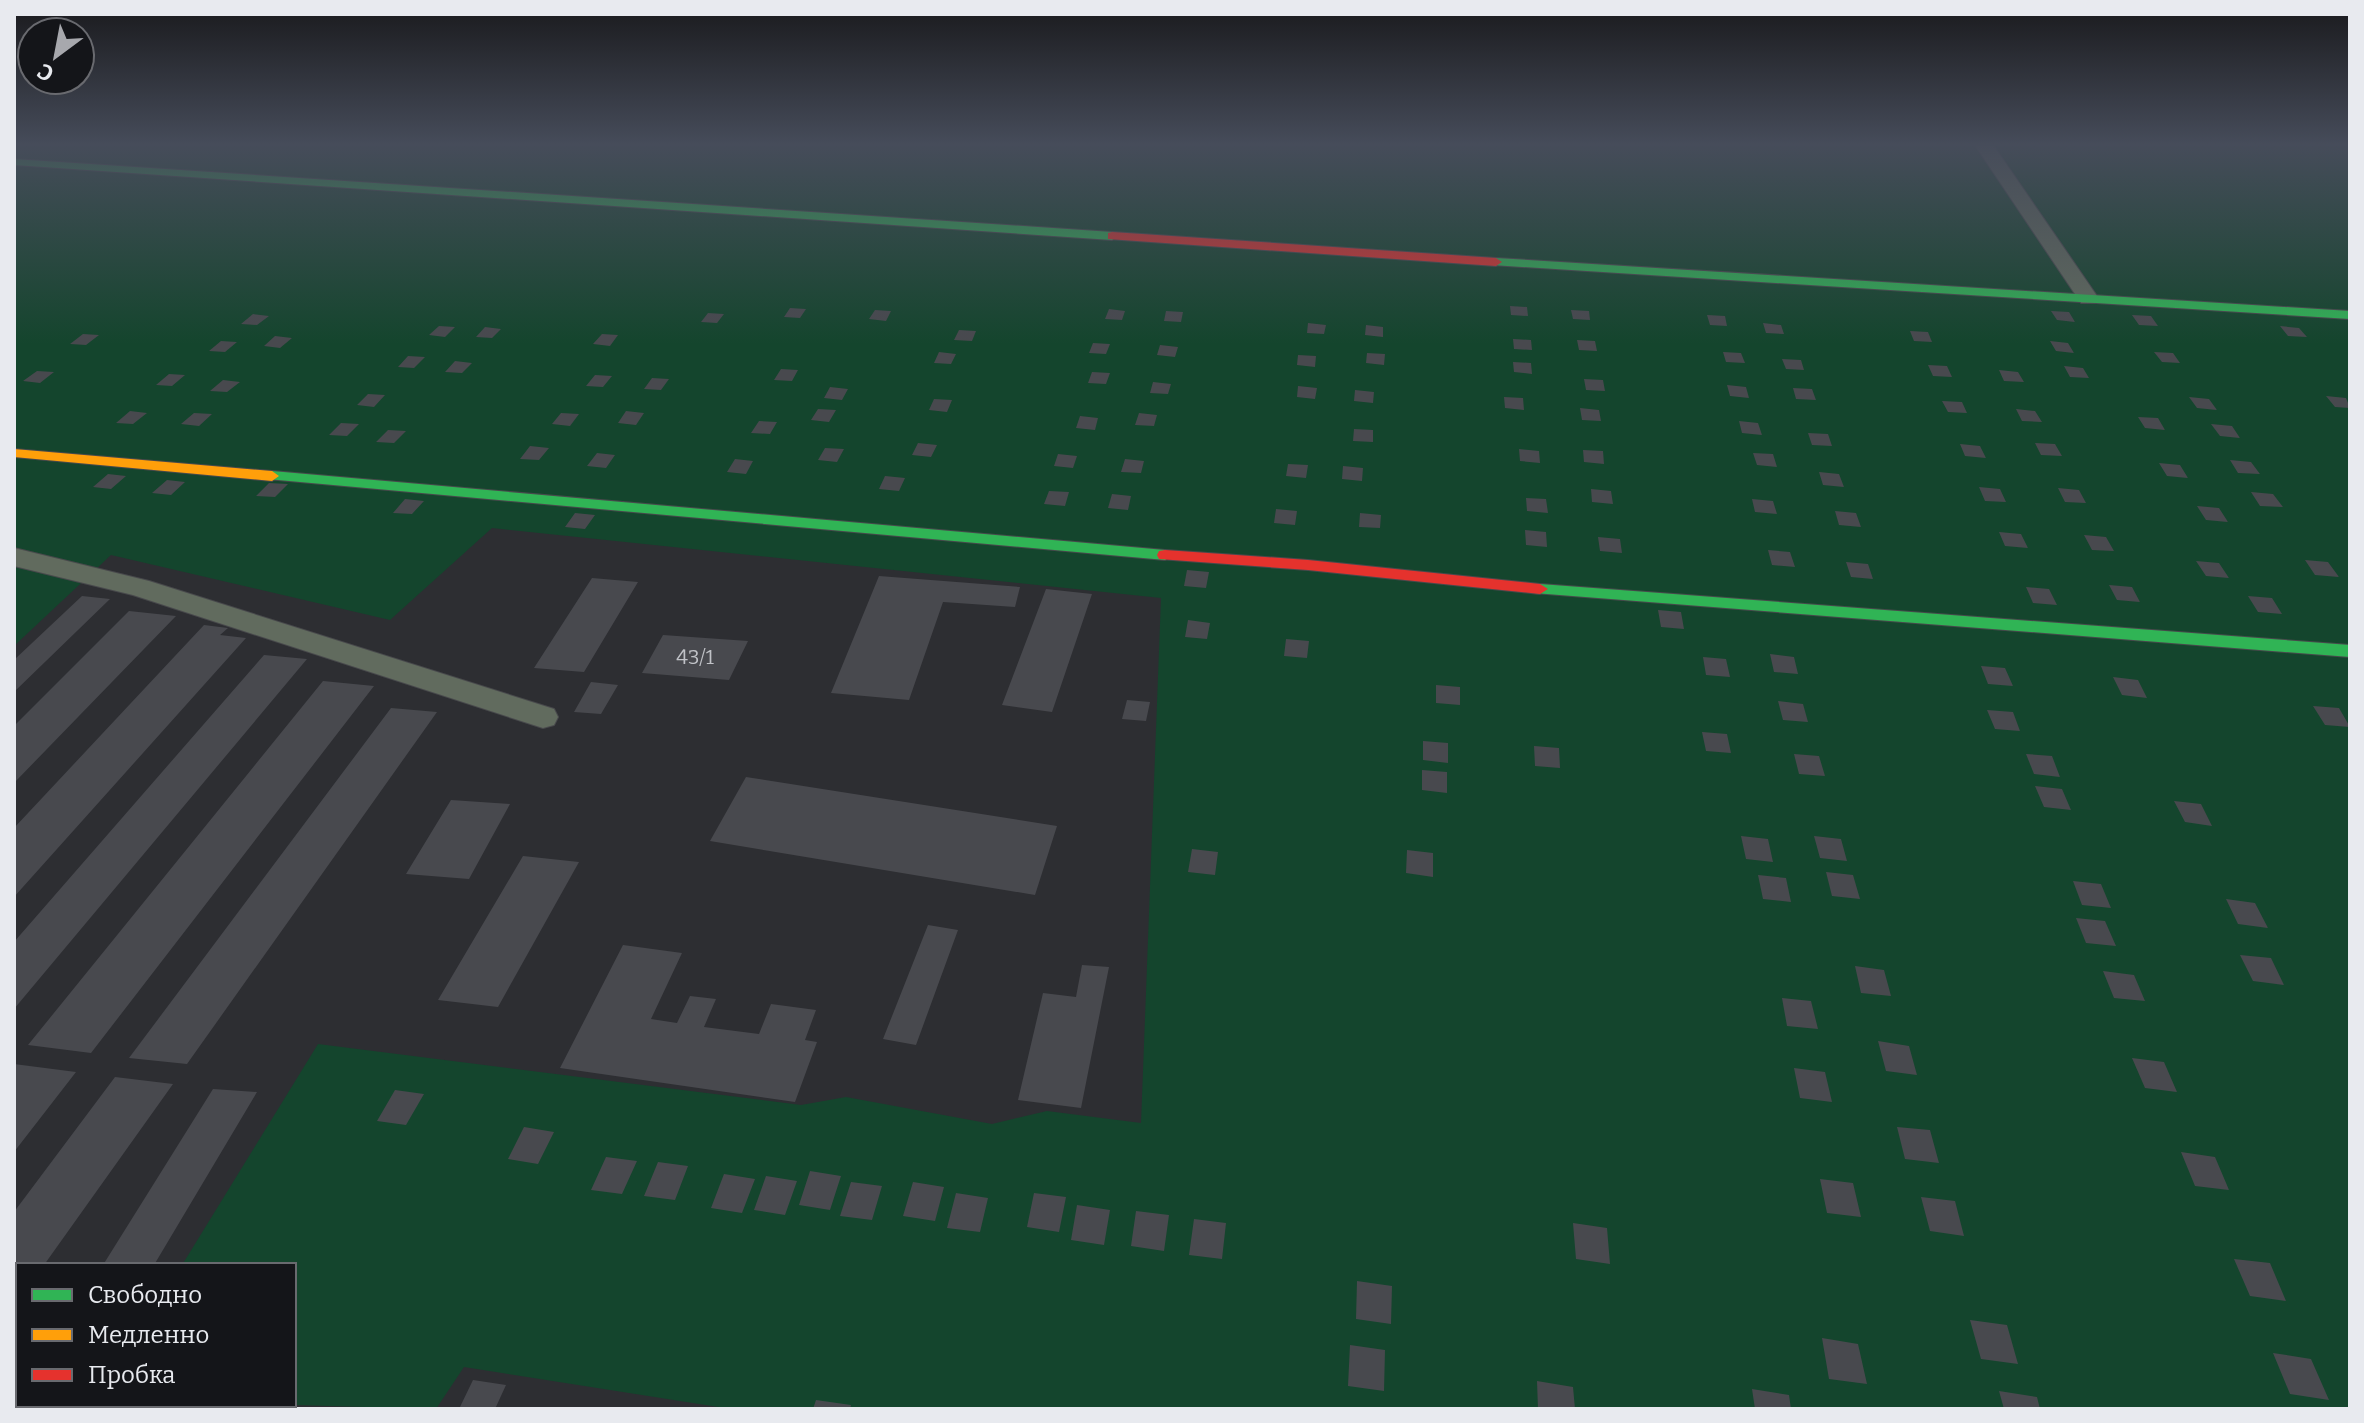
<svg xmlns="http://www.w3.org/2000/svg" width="2364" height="1423" font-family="Bitter,serif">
  <rect width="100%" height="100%" fill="#2d2e32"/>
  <path fill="#14452d" d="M14 145H2350V1409H731L464 1367 436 1409 294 1405V1265H182L318 1044 801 1105 846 1097 992 1124 1047 1111 1141 1123 1161 598 492 528 390 620 111 555 14 646Z"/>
  <path fill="#48494e" d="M1510 306 1527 307 1528 316 1511 315Z
    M790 308 806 309 800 318 784 317Z
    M1109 309 1125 311 1122 320 1105 319Z
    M875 310 891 311 886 321 869 319Z
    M1571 310 1589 311 1590 320 1573 319Z
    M1166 311 1183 312 1181 322 1164 321Z
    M2051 311 2069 312 2075 322 2057 320Z
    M708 313 724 314 717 323 701 322Z
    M253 314 269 316 257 325 241 324Z
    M1707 315 1725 316 1727 326 1710 325Z
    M2132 315 2151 316 2158 326 2139 325Z
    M1308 323 1326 325 1324 334 1307 333Z
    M1763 323 1781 325 1784 334 1766 333Z
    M1366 325 1383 327V337L1365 335Z
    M439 326 455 327 445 337 429 335Z
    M2280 326 2299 328 2307 337 2288 336Z
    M485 327 501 329 492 338 476 337Z
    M959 330 976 331 972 341 954 340Z
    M1910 331 1928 332 1932 342 1914 341Z
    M83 334 99 335 86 345 70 344Z
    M602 334 618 335 610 346 593 344Z
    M275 336 292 338 280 348 264 346Z
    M1513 339 1531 340 1532 350 1514 349Z
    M1577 340 1595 341 1597 351 1579 350Z
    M221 341 237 342 225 352 209 351Z
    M2050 341 2068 343 2074 353 2056 351Z
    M1093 343 1110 344 1106 354 1089 353Z
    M1160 345 1178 347 1175 357 1157 355Z
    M939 352 956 354 951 364 934 363Z
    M1723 352 1741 353 1745 363 1726 362Z
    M2154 352 2173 353 2180 363 2162 362Z
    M1367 353 1385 354 1384 365 1366 363Z
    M1298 355 1316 356 1315 367 1297 365Z
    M408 356 425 357 414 368 398 367Z
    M1782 359 1801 360 1804 370 1786 369Z
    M455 361 472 363 462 373 445 372Z
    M1513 362 1531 363 1532 374 1514 372Z
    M1928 365 1947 366 1952 377 1933 376Z
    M2064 366 2083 368 2089 378 2070 377Z
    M781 369 798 370 792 381 774 380Z
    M1999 370 2018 372 2024 382 2004 381Z
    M37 371 54 372 40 383 23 381Z
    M1092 372 1110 373 1106 384 1088 383Z
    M169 374 185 375 172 386 156 385Z
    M595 375 612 376 603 387 586 386Z
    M652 378 669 379 661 390 644 389Z
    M1584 379 1603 380 1605 391 1586 390Z
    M223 380 240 382 227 392 210 391Z
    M1153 382 1171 384 1168 394 1150 393Z
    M1727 385 1746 387 1749 398 1730 396Z
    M1298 386 1317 388 1315 399 1297 397Z
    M830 387 848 389 842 400 824 398Z
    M1793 388 1812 389 1816 400 1796 399Z
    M1355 390 1374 392 1373 403 1354 401Z
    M368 394 385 395 374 407 357 405Z
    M2326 396 2346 398 2350 408 2335 407Z
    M1504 397 1523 398 1524 410 1505 408Z
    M2189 397 2209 399 2217 410 2197 408Z
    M934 399 952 400 947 412 929 410Z
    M1942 401 1962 402 1967 413 1948 412Z
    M1580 408 1599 410 1601 421 1582 420Z
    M818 409 836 410 829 422 811 420Z
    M2016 409 2035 411 2042 422 2022 421Z
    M130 411 147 413 133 424 116 423Z
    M626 411 644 413 636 425 618 423Z
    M194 413 212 414 199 426 181 424Z
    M561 413 579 414 570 426 552 424Z
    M1139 413 1157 415 1154 426 1135 425Z
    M1080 416 1098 418 1095 430 1076 428Z
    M2138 417 2158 418 2165 430 2145 428Z
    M759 421 777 422 770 434 751 433Z
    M1739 421 1758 423 1762 435 1742 433Z
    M341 423 359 424 347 436 329 435Z
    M2211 424 2232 426 2240 438 2220 436Z
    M1354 429 1373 430V442L1353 441Z
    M388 430 406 431 394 443 376 442Z
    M1808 433 1828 434 1832 446 1812 445Z
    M918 443 937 445 931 457 912 455Z
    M2035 443 2055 444 2062 456 2041 455Z
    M1960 444 1980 446 1986 458 1965 456Z
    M530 446 549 448 539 460 520 459Z
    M825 448 844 449 837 462 818 460Z
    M1519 449 1539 451 1540 463 1520 461Z
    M1583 450 1603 451 1604 464 1584 462Z
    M597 453 615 455 606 468 587 466Z
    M1753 453 1773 454 1777 467 1757 465Z
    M1058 454 1077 456 1073 468 1054 466Z
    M735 459 753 461 746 474 727 472Z
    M1125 459 1144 461 1141 473 1121 472Z
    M2230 460 2251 462 2260 474 2238 473Z
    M2159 463 2180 465 2188 478 2167 476Z
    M1288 464 1308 465 1306 478 1286 476Z
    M1343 466 1363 468 1362 481 1342 479Z
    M1819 472 1839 474 1844 487 1823 485Z
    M108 474 126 476 111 489 93 487Z
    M885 476 905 478 899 491 879 489Z
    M167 480 185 482 171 495 152 493Z
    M269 483 288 484 275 497 256 496Z
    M1979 487 2000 489 2006 502 1985 501Z
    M2058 488 2079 490 2086 503 2065 502Z
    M1591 489 1611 491 1613 504 1592 502Z
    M1049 491 1069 492 1065 506 1044 504Z
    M2251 492 2273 494 2283 507 2260 506Z
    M1112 494 1131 496 1128 510 1108 508Z
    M1526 498 1546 499 1548 513 1527 511Z
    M405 499 424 501 412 514 393 513Z
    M1752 499 1773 501 1777 514 1755 512Z
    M2197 506 2219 508 2228 522 2206 520Z
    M1276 509 1297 511 1295 525 1274 523Z
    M1835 511 1856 513 1861 527 1839 525Z
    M575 513 595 515 585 529 565 527Z
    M1360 513 1381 515 1380 528 1359 527Z
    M1525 530 1546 532 1547 547 1526 545Z
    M1999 532 2021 534 2028 548 2005 546Z
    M2084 535 2106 537 2114 551 2092 550Z
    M1598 537 1620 539 1622 553 1600 551Z
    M1768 550 1790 552 1795 567 1772 565Z
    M2305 560 2328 562 2339 577 2315 575Z
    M2196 561 2219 563 2229 578 2206 576Z
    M1846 562 1868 564 1873 579 1851 577Z
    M1187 570 1209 572 1206 588 1184 586Z
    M879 576 1020 587 1015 607 943 602 909 700 831 693Z
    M592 578 638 582 584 672 534 668Z
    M2109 585 2132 587 2140 602 2117 600Z
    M2026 587 2049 589 2057 605 2033 603Z
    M1046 589 1092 594 1052 712 1002 705Z
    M82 596 110 599 14 692V660Z
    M2248 596 2272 598 2282 614 2258 612Z
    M1658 610 1681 612 1684 629 1661 627Z
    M129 611 176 616 14 783V726Z
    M1188 620 1210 623 1207 639 1185 637Z
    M204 625 228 628 220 635 246 638 14 897V828Z
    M663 635 748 641 729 680 642 673Z
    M1286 639 1309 641 1307 658 1284 656Z
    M1770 654 1794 657 1798 674 1774 672Z
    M264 655 307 659 14 1009V942Z
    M1703 657 1726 659 1730 677 1706 675Z
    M1981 666 2005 668 2013 686 1988 684Z
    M2113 677 2138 680 2147 698 2122 695Z
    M323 681 374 686 91 1053 28 1045Z
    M591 682 618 685 601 714 574 712Z
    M1436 685 1460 687V705L1436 703Z
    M1127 700 1150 702 1146 721 1122 719Z
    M1778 701 1803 704 1808 722 1783 720Z
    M2313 706 2339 708 2350 727 2325 725Z
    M391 708 437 712 187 1064 129 1058Z
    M1987 710 2013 712 2020 731 1995 729Z
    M1702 732 1727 734 1731 753 1706 751Z
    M1423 741 1448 743V763L1423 760Z
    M1534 746 1559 748 1560 768 1535 766Z
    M1794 754 1819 756 1825 776 1799 774Z
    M2026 754 2052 756 2060 777 2034 774Z
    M1422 770 1447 772V793L1422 790Z
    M746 777 1057 826 1035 895 710 841Z
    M2035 786 2062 789 2071 810 2044 807Z
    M451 800 510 804 469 879 406 874Z
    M2174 801 2201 804 2212 826 2185 822Z
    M1741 836 1768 839 1773 862 1746 859Z
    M1814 836 1841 839 1847 861 1820 858Z
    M1192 849 1218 852 1215 875 1188 872Z
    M1407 850 1433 853V877L1406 873Z
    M523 856 579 862 498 1007 438 1000Z
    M1826 872 1853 875 1860 899 1832 896Z
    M1758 875 1786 878 1791 902 1763 899Z
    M2073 881 2101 884 2111 908 2082 905Z
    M2226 899 2255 903 2268 928 2238 924Z
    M2076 918 2105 921 2116 946 2086 943Z
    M928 925 958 930 916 1045 883 1039Z
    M623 945 682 953 651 1019 677 1023 690 996 716 999 704 1027 759 1034 771 1004 816 1010 805 1040 817 1042 795 1102 560 1068Z
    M2240 955 2271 958 2284 985 2253 981Z
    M1082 965 1109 967 1081 1108 1018 1100 1043 993 1076 997Z
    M1855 966 1884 970 1891 996 1861 993Z
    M2103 971 2134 975 2145 1001 2114 998Z
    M1782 998 1811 1001 1818 1029 1787 1026Z
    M1878 1041 1909 1046 1917 1075 1886 1071Z
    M2132 1058 2164 1062 2177 1092 2145 1088Z
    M14 1064 76 1072 14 1152Z
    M1794 1068 1825 1072 1832 1102 1800 1098Z
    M115 1077 173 1084 44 1265H18V1302L14 1308V1212Z
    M213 1089 257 1092 154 1265H103Z
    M395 1090 424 1094 406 1125 377 1121Z
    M524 1127 554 1132 538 1164 508 1159Z
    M1897 1127 1930 1130 1939 1163 1905 1159Z
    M2181 1152 2215 1157 2229 1190 2195 1186Z
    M606 1157 637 1161 622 1194 591 1190Z
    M658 1162 688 1166 675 1200 644 1196Z
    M810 1171 841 1176 830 1210 799 1205Z
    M724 1174 755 1179 742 1213 711 1208Z
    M766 1176 797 1181 785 1215 754 1210Z
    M1820 1179 1853 1183 1861 1217 1827 1213Z
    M851 1182 882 1186 872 1220 840 1216Z
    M913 1182 944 1187 935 1221 903 1216Z
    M956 1193 988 1198 980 1232 947 1228Z
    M1034 1193 1066 1197 1059 1232 1027 1227Z
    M1921 1197 1955 1201 1964 1236 1930 1231Z
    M1077 1205 1110 1210 1104 1245 1071 1240Z
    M1136 1211 1169 1215 1164 1251 1131 1246Z
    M1194 1219 1226 1223 1222 1259 1189 1255Z
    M1573 1223 1607 1228 1610 1264 1576 1259Z
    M2234 1259 2270 1263 2286 1301 2250 1296Z
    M1357 1281 1392 1286 1391 1324 1356 1319Z
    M1970 1320 2007 1325 2018 1364 1981 1359Z
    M1822 1338 1858 1344 1867 1384 1829 1379Z
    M1350 1345 1385 1350 1384 1391 1348 1386Z
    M2273 1353 2311 1359 2329 1400 2290 1394Z
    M473 1380 506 1385 495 1409H459Z
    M1537 1381 1573 1387 1575 1409H1538Z
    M1752 1389 1789 1395 1791 1409H1755Z
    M1999 1391 2037 1397 2040 1409H2004Z
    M816 1400 851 1405 850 1409H813Z
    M18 1401V1405H70L68 1409H14Z"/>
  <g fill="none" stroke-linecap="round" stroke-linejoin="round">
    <defs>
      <path id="street" d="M1975 145H1993L2099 299 2095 303H2081Z
        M14 548 149 581 554 709 558 717 554 725 543 728 133 595 14 566Z"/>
      <path id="fast" d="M14 159 1112 232 1118 236 1112 240 14 165Z
        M1496 258 2350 311V319L1492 265V259Z
        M272 471 1165 550 1173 555 1165 560 267 479V473Z
        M1540 584 2350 645V657L1534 593 1532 589 1534 585Z"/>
      <path id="slow" d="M14 449 272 471 279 476 272 481 14 457Z"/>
      <path id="jam" d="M1112 232 1496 258 1502 262 1496 266 1108 239V233Z
        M1165 550 1308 560 1540 584 1548 589 1540 594 1308 570 1159 559 1157 555 1159 551Z"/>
    </defs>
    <use href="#street" stroke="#48494c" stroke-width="2"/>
    <use href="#fast" stroke="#48494c" stroke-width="2"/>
    <use href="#slow" stroke="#48494c" stroke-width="2"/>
    <use href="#jam" stroke="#48494c" stroke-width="2"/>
    <use href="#street" fill="#616b5e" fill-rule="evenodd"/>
    <use href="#fast" fill="#30b455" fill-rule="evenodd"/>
    <use href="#slow" fill="#ff9f0a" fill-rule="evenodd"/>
    <use href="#jam" fill="#e5322d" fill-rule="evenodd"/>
  </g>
  <linearGradient id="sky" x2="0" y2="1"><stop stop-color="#19191c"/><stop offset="0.42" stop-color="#464c5a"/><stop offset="1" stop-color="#464c5a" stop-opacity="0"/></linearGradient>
  <rect width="2364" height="344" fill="url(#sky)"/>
  <g text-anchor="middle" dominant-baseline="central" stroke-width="6" stroke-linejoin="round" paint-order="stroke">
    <g font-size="20" fill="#c0c2c7">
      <text x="695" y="657">43/1</text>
    </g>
  </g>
  <rect width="2364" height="1423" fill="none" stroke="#e8eaef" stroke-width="32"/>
  <rect x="16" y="1263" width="280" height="144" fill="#141519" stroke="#696a6f" stroke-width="2"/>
  <rect x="32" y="1289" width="40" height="12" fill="#30b455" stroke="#696a6f" stroke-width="2"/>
  <text x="88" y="1303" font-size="24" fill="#e8eaef">Свободно</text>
  <rect x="32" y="1329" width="40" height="12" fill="#ff9f0a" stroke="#696a6f" stroke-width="2"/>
  <text x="88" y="1343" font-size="24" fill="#e8eaef">Медленно</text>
  <rect x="32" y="1369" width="40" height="12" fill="#e5322d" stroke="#696a6f" stroke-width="2"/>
  <text x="88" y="1383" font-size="24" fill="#e8eaef">Пробка</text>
  <g transform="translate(56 56) rotate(212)"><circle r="38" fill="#141519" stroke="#696a6f" stroke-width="2"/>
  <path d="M0-6L14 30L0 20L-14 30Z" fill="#a7a8ad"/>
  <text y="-12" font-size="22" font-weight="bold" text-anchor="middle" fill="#e8eaef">С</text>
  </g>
</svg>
